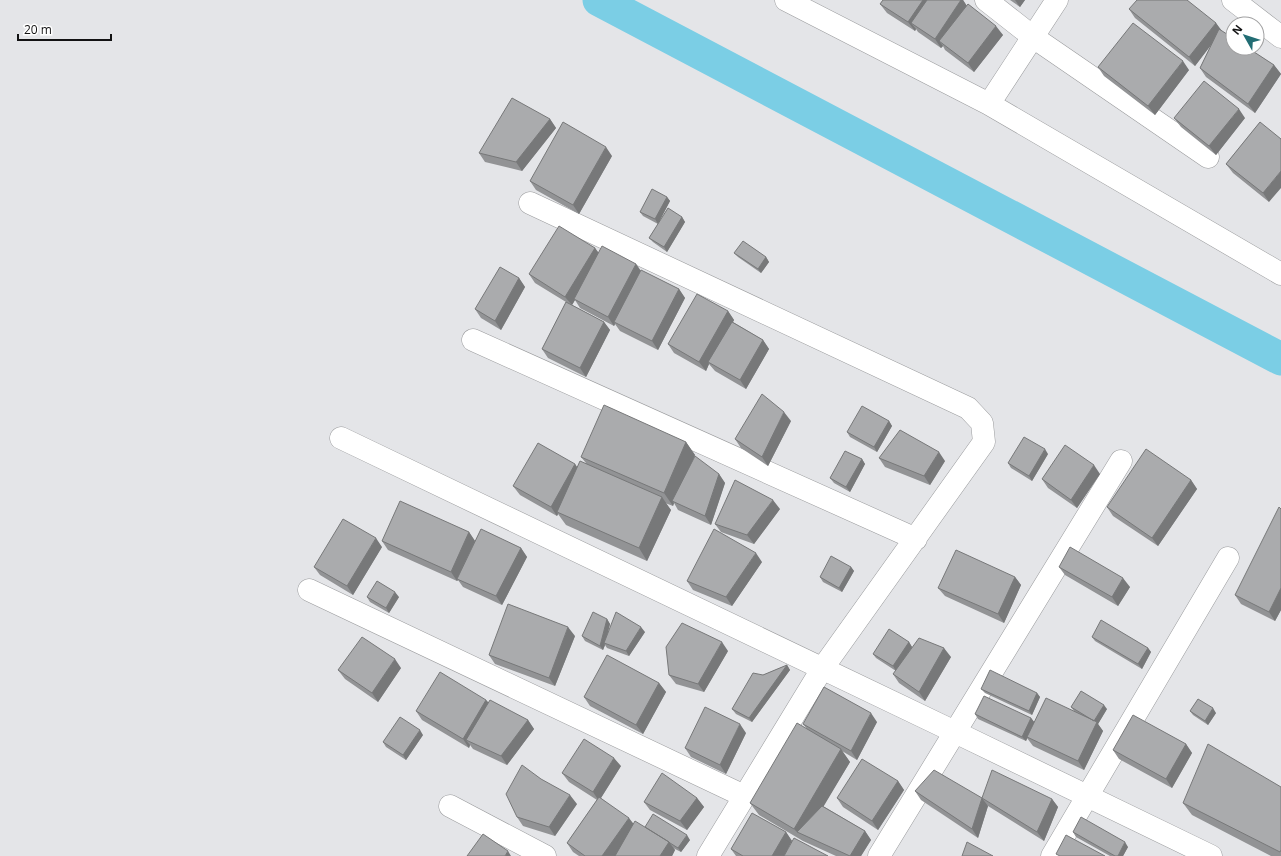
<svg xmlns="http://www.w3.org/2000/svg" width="1281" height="856" font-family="'Open Sans',sans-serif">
  <rect width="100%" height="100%" fill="#e4e5e8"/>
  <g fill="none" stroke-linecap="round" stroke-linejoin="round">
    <path stroke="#7bcee5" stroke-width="33" d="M599 0 1281 359"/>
    <defs>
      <path id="minor" d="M786 0 989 104 1281 274
        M986 0 1033 37 1208 157
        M1233 0 1281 37
        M989 104 1057 0
        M530 203 968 408 982 423 984 442 822 669 708 856
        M473 340 916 539
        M341 438 955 732 1211 856
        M309 590 744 796
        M450 806 545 856
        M879 856 1121 461
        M1052 856 1228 558"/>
    </defs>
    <use href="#minor" stroke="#9a9b9d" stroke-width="23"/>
    <use href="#minor" stroke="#fff" stroke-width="22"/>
  </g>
  <path fill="#929395" d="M883 0H963L967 6 1003 35 974 72 945 50 943 46 941 48 918 32 916 29 915 31 887 13 880 4Z
    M1010 0H1025L1020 7Z
    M1129 9 1216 23 1221 31 1274 65 1281 74 1255 113 1206 77 1200 68 1212 43 1195 66 1135 18Z
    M1098 67 1189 70 1155 115 1104 76Z
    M1174 118H1245L1216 155 1181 127Z
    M550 119 556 128 522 171 485 162 479 153Z
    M1260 122 1269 202 1233 173 1226 164Z
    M612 156 579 214 536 190 530 181Z
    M667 197 670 201 660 220 682 217 685 222 667 252 653 242 649 238 658 224 643 216 640 212Z
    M595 248 599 253 636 264 641 271 679 289 685 298 658 350 620 331 615 324 614 326 580 308 575 300 572 305 604 322 610 330 586 377 548 358 542 349 566 302 535 283 529 274Z
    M734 253 766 257 769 262 761 273 738 257Z
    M519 278 525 287 501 330 481 318 475 309Z
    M728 311 734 320 733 322 763 340 769 349 746 389 715 371 709 364 706 371 674 353 668 344Z
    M791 421 768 466 741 448 735 439Z
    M889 421 892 426 877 452 850 437 847 432Z
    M686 442 695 455 693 461 719 474 725 483 711 525 678 510 674 503 673 506 665 503 671 510 647 561 566 525 558 514 557 516 520 495 513 486 575 464 577 467 586 463 581 457Z
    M1048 454 1032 481 1011 468 1008 463Z
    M879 458 945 461 930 485 885 467Z
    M862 459 865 464 850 492 834 483 830 478Z
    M1100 474 1077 508 1048 488 1042 479Z
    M1191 480 1197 489 1158 546 1113 516 1107 507Z
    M780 509 754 544 721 532 715 524Z
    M1281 509V610L1275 621 1241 604 1235 595Z
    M469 532 475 541 521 548 527 557 502 605 463 587 458 580 457 581 388 550 382 541Z
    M382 547 353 595 320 575 314 567Z
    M762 562 732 606 693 590 687 581Z
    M851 567 854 571 842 592 823 582 820 577Z
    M1059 567 1130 587 1118 606 1065 575Z
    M1015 577 1021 585 1004 623 945 596 938 588Z
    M367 597H399L389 613 370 602Z
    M607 619 610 624 608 632H645L629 656 607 648 605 645 603 650 585 641 582 636Z
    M575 636 555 686 495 664 489 655Z
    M1092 637 1148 648 1151 652 1142 669 1095 641Z
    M909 642 912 647 951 657 925 701 899 683 893 674 896 671 876 658 873 654Z
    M728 651 704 692 676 684 669 675Z
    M787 665 790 670 752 722 736 714 732 709 763 675Z
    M401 668 378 702 345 679 338 670Z
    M659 683 666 692 643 734 590 706 584 697Z
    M981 689 1037 693 1040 697 1032 715 985 693Z
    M486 700 489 703 528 720 534 729 507 765 473 749 470 745 469 748 422 720 416 711Z
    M1071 707 1107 709 1098 724 1103 731 1084 770 1033 746 1027 738 1026 741 978 719 975 714 1031 718 1034 722 1074 711Z
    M1190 711 1216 713 1208 725 1193 715Z
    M877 722 857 760 842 751 850 762 823 806 865 831 871 840 861 856H836L803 841 759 815 750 803 807 729 803 724Z
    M746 733 726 774 691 757 685 748Z
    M423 735 406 760 386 747 383 742Z
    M1186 744 1192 753 1172 788 1119 759 1113 750Z
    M621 766 601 798 633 824 645 828 690 840 681 852 673 848 675 850 672 856H579L573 852 567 843 597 800 569 782 562 773Z
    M898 781 904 790 878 830 843 807 837 798Z
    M1281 787V856H1271L1192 815 1183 803Z
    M915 791 982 798 988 806 978 838 921 800Z
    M697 798 704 807 687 830 650 810 644 802Z
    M982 798 1052 799 1058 807 1044 841 988 806Z
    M577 804 555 836 523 826 517 817Z
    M786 832 792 841 784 856H736L731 849Z
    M1073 832 1128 847 1123 856H1110L1076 837Z"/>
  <path fill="#777879" d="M923 0H935L911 23 916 29 915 31 908 22Z
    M961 0H963L968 8 939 41 943 46 941 48 935 39Z
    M1015 0H1025L1020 7Z
    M1216 23 1222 31 1195 66 1189 57Z
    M996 26 1003 35 974 72 968 63Z
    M1183 61 1189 70 1155 115 1148 106Z
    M1274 65 1281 74 1255 113 1248 104Z
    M1239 109 1245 118 1216 155 1209 146Z
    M550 119 556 128 522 171 516 162Z
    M606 147 612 156 579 214 573 205Z
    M1281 171V188L1269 202 1263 193Z
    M667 197 670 201 658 224 655 219Z
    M682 217 685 222 667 252 664 247Z
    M595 248 601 257 574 299 575 300 572 305 565 297Z
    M766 257 769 262 761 273 758 269Z
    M636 264 642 273 614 322 615 324 614 326 608 317Z
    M519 278 525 287 501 330 495 321Z
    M679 289 685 298 658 350 652 341Z
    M728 311 734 320 710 363 708 362 709 364 706 371 699 362Z
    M604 322 610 330 586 377 580 368Z
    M763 340 769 349 746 389 740 380Z
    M784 412 791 421 768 466 762 457Z
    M889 421 892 426 877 452 874 447Z
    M686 442 695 455 674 502 672 501 674 503 673 506 664 493Z
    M1045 449 1048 454 1032 481 1029 476Z
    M939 452 945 461 930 485 924 476Z
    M862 459 865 464 850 492 846 487Z
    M575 464 581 473 557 512 558 514 557 516 551 507Z
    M1094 465 1100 474 1077 508 1071 500Z
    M719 474 725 483 711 525 705 516Z
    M1191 480 1197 489 1158 546 1152 538Z
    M662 497 671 510 647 561 639 548Z
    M773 500 780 509 754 544 747 535Z
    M469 532 475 541 457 579 458 580 457 581 451 572Z
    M376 538 382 547 353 595 347 586Z
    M521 548 527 557 502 605 496 596Z
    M756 553 762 562 732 606 726 597Z
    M851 567 854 571 842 592 839 588Z
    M1015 577 1021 585 1004 623 998 614Z
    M1123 578 1130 587 1118 606 1112 597Z
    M1281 588V610L1275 621 1269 612Z
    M395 592 399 597 389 613 386 608Z
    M607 619 610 624 605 644 604 643 605 645 603 650 600 646Z
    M568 627 575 636 555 686 549 678Z
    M641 627 645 632 629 656 626 651Z
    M722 642 728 651 704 692 698 684Z
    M909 642 912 647 896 671 893 666Z
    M944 648 951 657 925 701 919 692Z
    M1148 648 1151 652 1142 669 1138 664Z
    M395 659 401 668 378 702 372 693Z
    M787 665 790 670 752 722 749 718Z
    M659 683 666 692 643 734 636 725Z
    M1037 693 1040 697 1032 715 1029 711Z
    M486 700 493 708 466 740 470 745 469 748 463 739Z
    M1104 705 1107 709 1098 724 1103 731 1084 770 1078 761 1094 721Z
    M1213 708 1216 713 1208 725 1205 721Z
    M871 713 877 722 857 760 851 751Z
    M1031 718 1035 723 1026 741 1022 737Z
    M528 720 534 729 507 765 501 756Z
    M740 724 746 733 726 774 720 765Z
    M420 730 423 735 406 760 403 755Z
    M1186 744 1192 753 1172 788 1166 779Z
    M841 749 850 762 806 836 797 832 794 829Z
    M614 758 621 766 599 801 593 792Z
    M898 781 904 790 878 830 872 821Z
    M570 795 577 804 555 836 549 827Z
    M697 798 704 807 687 830 680 821Z
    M982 798 988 806 978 838 972 829Z
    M1052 799 1058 807 1044 841 1037 832Z
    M629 818 636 827 615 856H602Z
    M865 831 871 840 861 856H850Z
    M786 832 792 841 784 856H772Z
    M687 835 690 840 681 852 678 848Z
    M669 842 675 850 672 856H660Z
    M1125 842 1128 847 1123 856H1118Z
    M508 851 511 856H505Z"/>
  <path fill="#aaabad" stroke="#777879" d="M883 0H923L908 22 880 4Z
    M927 0H961L935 39 911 23Z
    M1137 0H1187L1216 23 1189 57 1129 9Z
    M968 4 996 26 968 63 939 41Z
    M1133 23 1183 61 1148 106 1098 67Z
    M1219 29 1233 38V48H1248L1274 65 1248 104 1200 68Z
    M1204 81 1239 109 1209 146 1174 118Z
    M512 98 550 119 516 162 479 153Z
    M563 122 606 147 573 205 530 181Z
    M1260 122 1281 139V171L1263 193 1226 164Z
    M652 189 667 197 655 219 640 212Z
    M668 208 682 217 664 247 649 238Z
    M559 226 595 248 565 297 529 274Z
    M743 241 766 257 758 269 734 253Z
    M602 246 636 264 608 317 574 299Z
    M500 267 519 278 495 321 475 309Z
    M641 270 679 289 652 341 614 322Z
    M697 294 728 311 699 362 668 344Z
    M566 302 604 322 580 368 542 349Z
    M732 322 763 340 740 380 708 362Z
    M762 394 784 412 762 457 735 439Z
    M604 405 686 442 664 493 581 457Z
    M862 406 889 421 874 447 847 432Z
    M900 430 939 452 924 476 879 458Z
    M1024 437 1045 449 1029 476 1008 463Z
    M538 443 575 464 551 507 513 486Z
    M1065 445 1094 465 1071 500 1042 479Z
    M1146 449 1191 480 1152 538 1107 507Z
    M845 451 862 459 846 487 830 478Z
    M695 456 719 474 705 516 672 501Z
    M580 461 662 497 639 548 557 512Z
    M735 480 773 500 747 535 715 524Z
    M400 501 469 532 451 572 382 541Z
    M1279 507 1281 509V588L1269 612 1235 595Z
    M343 519 376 538 347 586 314 567Z
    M481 529 521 548 496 596 457 579Z
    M714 529 756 553 726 597 687 581Z
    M1070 547 1123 578 1112 597 1059 567Z
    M956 550 1015 577 998 614 938 588Z
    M831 556 851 567 839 588 820 577Z
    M377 581 395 592 386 608 367 597Z
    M508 604 568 627 549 678 489 655Z
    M593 612 607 619 600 646 582 636Z
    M616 612 641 627 626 651 604 643Z
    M1101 620 1148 648 1138 664 1092 637Z
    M682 623 722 642 698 684 669 675 666 647Z
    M889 629 909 642 893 666 873 654Z
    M362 637 395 659 372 693 338 670Z
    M919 638 944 648 919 692 893 674Z
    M607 655 659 683 636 725 584 697Z
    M787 665 749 718 732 709 753 673 763 675Z
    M990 670 1037 693 1029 711 981 689Z
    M440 672 486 700 463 739 416 711Z
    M824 687 871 713 851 751 803 724Z
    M1081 691 1104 705 1094 721 1071 707Z
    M984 696 1031 718 1022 737 975 714Z
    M1046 698 1097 722 1078 761 1027 737Z
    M1198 699 1213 708 1205 721 1190 711Z
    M490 700 528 720 501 756 466 740Z
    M705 707 740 724 720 765 685 748Z
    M1133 715 1186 744 1166 779 1113 750Z
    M400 717 420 730 403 755 383 742Z
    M797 723 841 749 794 829 750 803Z
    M584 739 614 758 593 792 562 773Z
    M1208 744 1281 787V850L1280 852 1183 803Z
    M862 759 898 781 872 821 837 798Z
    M522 765 541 779 570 795 549 827 517 817 506 794Z
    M934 770 982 798 972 829 915 791Z
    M992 770 1052 799 1037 832 982 798Z
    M662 773 697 798 680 821 644 802Z
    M599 797 629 818 602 856H585L567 843Z
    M822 806 865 831 850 856 797 832Z
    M752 813 786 832 772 856H743L731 849Z
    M653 814 687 835 678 848 670 843 669 842 645 827Z
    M1081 817 1125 842 1118 856H1115L1073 832Z
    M635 821 669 842 660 856H615Z
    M483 834 508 851 505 856H467Z
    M1066 835 1105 856H1060L1056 854Z
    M794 838 828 856H784Z
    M967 842 993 856H962Z"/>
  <g transform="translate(1245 36) rotate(309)"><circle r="19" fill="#ffffff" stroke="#a0a0a1"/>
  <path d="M0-3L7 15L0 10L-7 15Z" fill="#226d74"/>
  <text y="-6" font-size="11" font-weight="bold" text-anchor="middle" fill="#121213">N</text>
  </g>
  <path d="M18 34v6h93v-6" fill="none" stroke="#121213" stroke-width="2"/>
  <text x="24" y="34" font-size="12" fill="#121213" stroke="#ffffff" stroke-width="3" paint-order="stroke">20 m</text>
</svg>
